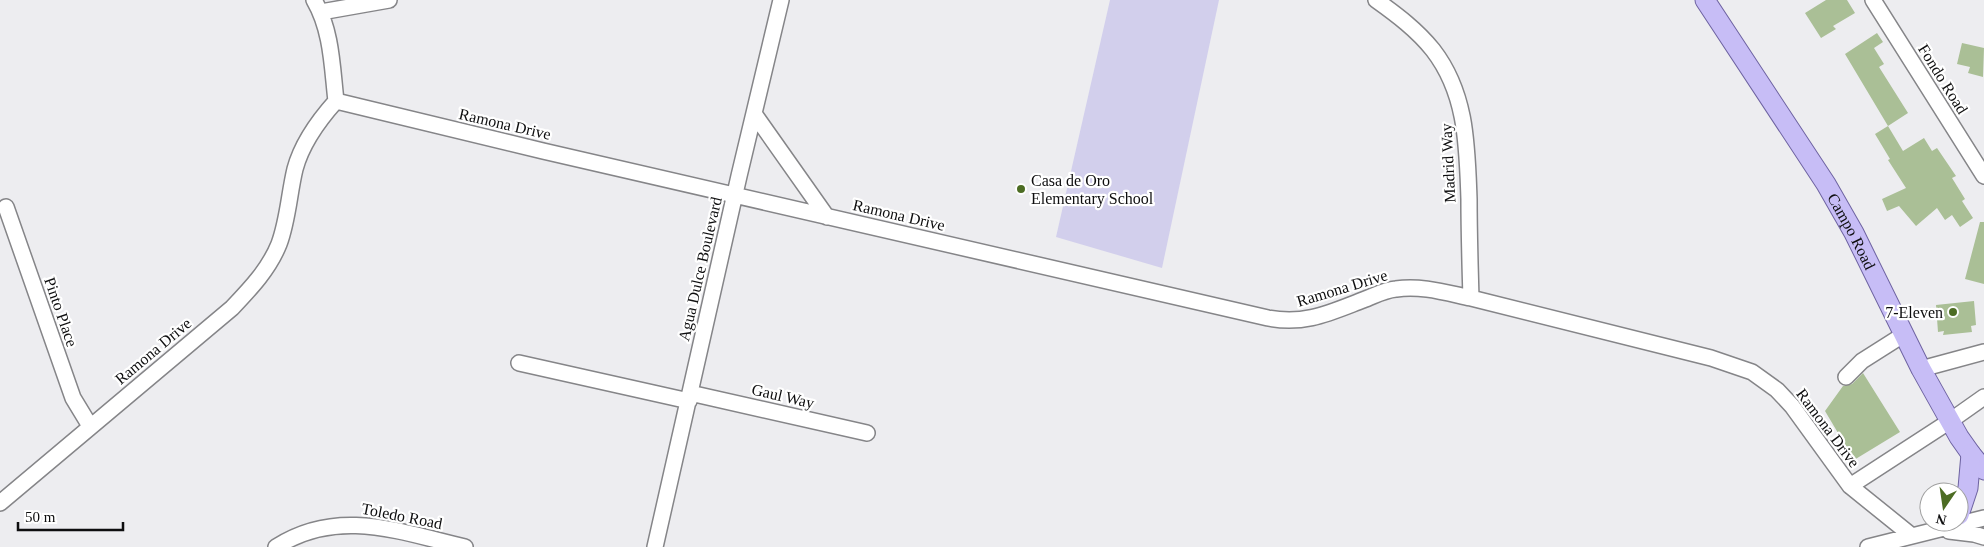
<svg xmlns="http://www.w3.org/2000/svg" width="1984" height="547" font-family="'Times New Roman',serif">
  <rect width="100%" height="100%" fill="#ededf0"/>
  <path fill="#d2cfec" d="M1110 0H1219L1162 268 1056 237Z"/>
  <path fill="#aabf96" d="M1826 0H1847L1855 13 1833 26 1836 29 1821 38 1805 13Z
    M1877 33 1883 42 1874 48 1884 64 1879 67 1908 113 1888 126 1845 54Z
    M1962 43 1984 48 1983 77 1968 73 1970 67 1957 64Z
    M1888 126 1903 151 1924 138 1932 151 1937 148 1956 176 1952 178 1965 199 1962 201 1973 218 1960 227 1952 215 1945 220 1937 208 1916 226 1899 206 1887 211 1882 199 1906 188 1888 160 1890 159 1875 134Z
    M1980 222H1984V284L1965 279Z
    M1974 301 1976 325 1971 326 1972 332 1943 335 1944 331 1938 332 1936 305Z
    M1863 373 1900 432 1854 460 1825 411 1843 386 1852 384Z"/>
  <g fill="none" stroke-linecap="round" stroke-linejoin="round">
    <defs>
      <path id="minor" d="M314 0C332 31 332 67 336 101
        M1376 0C1397 15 1417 30 1433 50 1467 94 1467 146 1469 199 1469 232 1470 265 1471 298
        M1873 0 1984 176
        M321 12 389 0
        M755 115 827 217
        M6 207 73 398 90 426
        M519 363 689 401
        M1921 369 1984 352
        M1846 377 1862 361 1903 335
        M690 393 867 433
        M1850 486 1950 421 1984 397
        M0 503 232 308C251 288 269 269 279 244 288 220 289 194 295 169 302 143 318 121 336 101L543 151 1268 318C1305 325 1329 313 1363 300 1374 296 1384 290 1396 289 1421 285 1447 293 1471 298L1711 358 1752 372 1777 390 1792 406 1850 486 1912 536
        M1949 531 1974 534 1984 537
        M276 547C338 507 400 532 465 547
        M655 547 739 176 781 0
        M1868 547 1984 518"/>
      <g id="major">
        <path id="s1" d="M1705 0 1826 184 1854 233 1921 369 1959 437 1971 454 1984 470"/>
        <path d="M1959 515 1968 488 1971 454"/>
      </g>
    </defs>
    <use href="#minor" stroke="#858588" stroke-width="18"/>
    <use href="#major" stroke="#6e63a1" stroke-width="21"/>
    <use href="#minor" stroke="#fff" stroke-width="15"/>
    <use href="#major" stroke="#c7bdf6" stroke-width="19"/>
  </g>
  <g fill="#4c6c23" stroke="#fff" stroke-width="2">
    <circle cx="1021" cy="189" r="5"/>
    <circle cx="1953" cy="312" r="5"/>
  </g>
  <g text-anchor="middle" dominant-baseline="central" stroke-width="4.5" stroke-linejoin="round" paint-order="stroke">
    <g font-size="16" fill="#0e0e0f" stroke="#fff">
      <text transform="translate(1943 79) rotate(58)">Fondo Road</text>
      <text transform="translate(505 124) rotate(13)">Ramona Drive</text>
      <text transform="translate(1448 163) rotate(-93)">Madrid Way</text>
      <text transform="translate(899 215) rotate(13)">Ramona Drive</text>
      <text stroke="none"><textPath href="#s1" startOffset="274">Campo Road</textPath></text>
      <text transform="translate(700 269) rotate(-77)">Agua Dulce Boulevard</text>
      <text transform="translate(1342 288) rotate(-17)">Ramona Drive</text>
      <text transform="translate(61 312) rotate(71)">Pinto Place</text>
      <text transform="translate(153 351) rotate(-40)">Ramona Drive</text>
      <text transform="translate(783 396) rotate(13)">Gaul Way</text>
      <text transform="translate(1828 428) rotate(53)">Ramona Drive</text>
      <text transform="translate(402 516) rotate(11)">Toledo Road</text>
    </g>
    <g font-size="16" fill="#0e0e0f" stroke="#fff" text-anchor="start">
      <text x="1031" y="180">Casa de Oro<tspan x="1031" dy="18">Elementary School</tspan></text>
      <text x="1943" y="312" text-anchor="end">7-Eleven</text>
    </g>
  </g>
  <g transform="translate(1944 507) rotate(193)"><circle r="24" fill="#ffffff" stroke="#9f9f9f"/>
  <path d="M0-4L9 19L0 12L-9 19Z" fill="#4c6c23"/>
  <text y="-8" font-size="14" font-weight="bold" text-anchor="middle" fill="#0e0e0f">N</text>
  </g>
  <path d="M18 522v8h105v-8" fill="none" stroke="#0e0e0f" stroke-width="2.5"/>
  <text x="25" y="522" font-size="15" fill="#0e0e0f" stroke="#ffffff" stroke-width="4" paint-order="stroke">50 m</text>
</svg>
